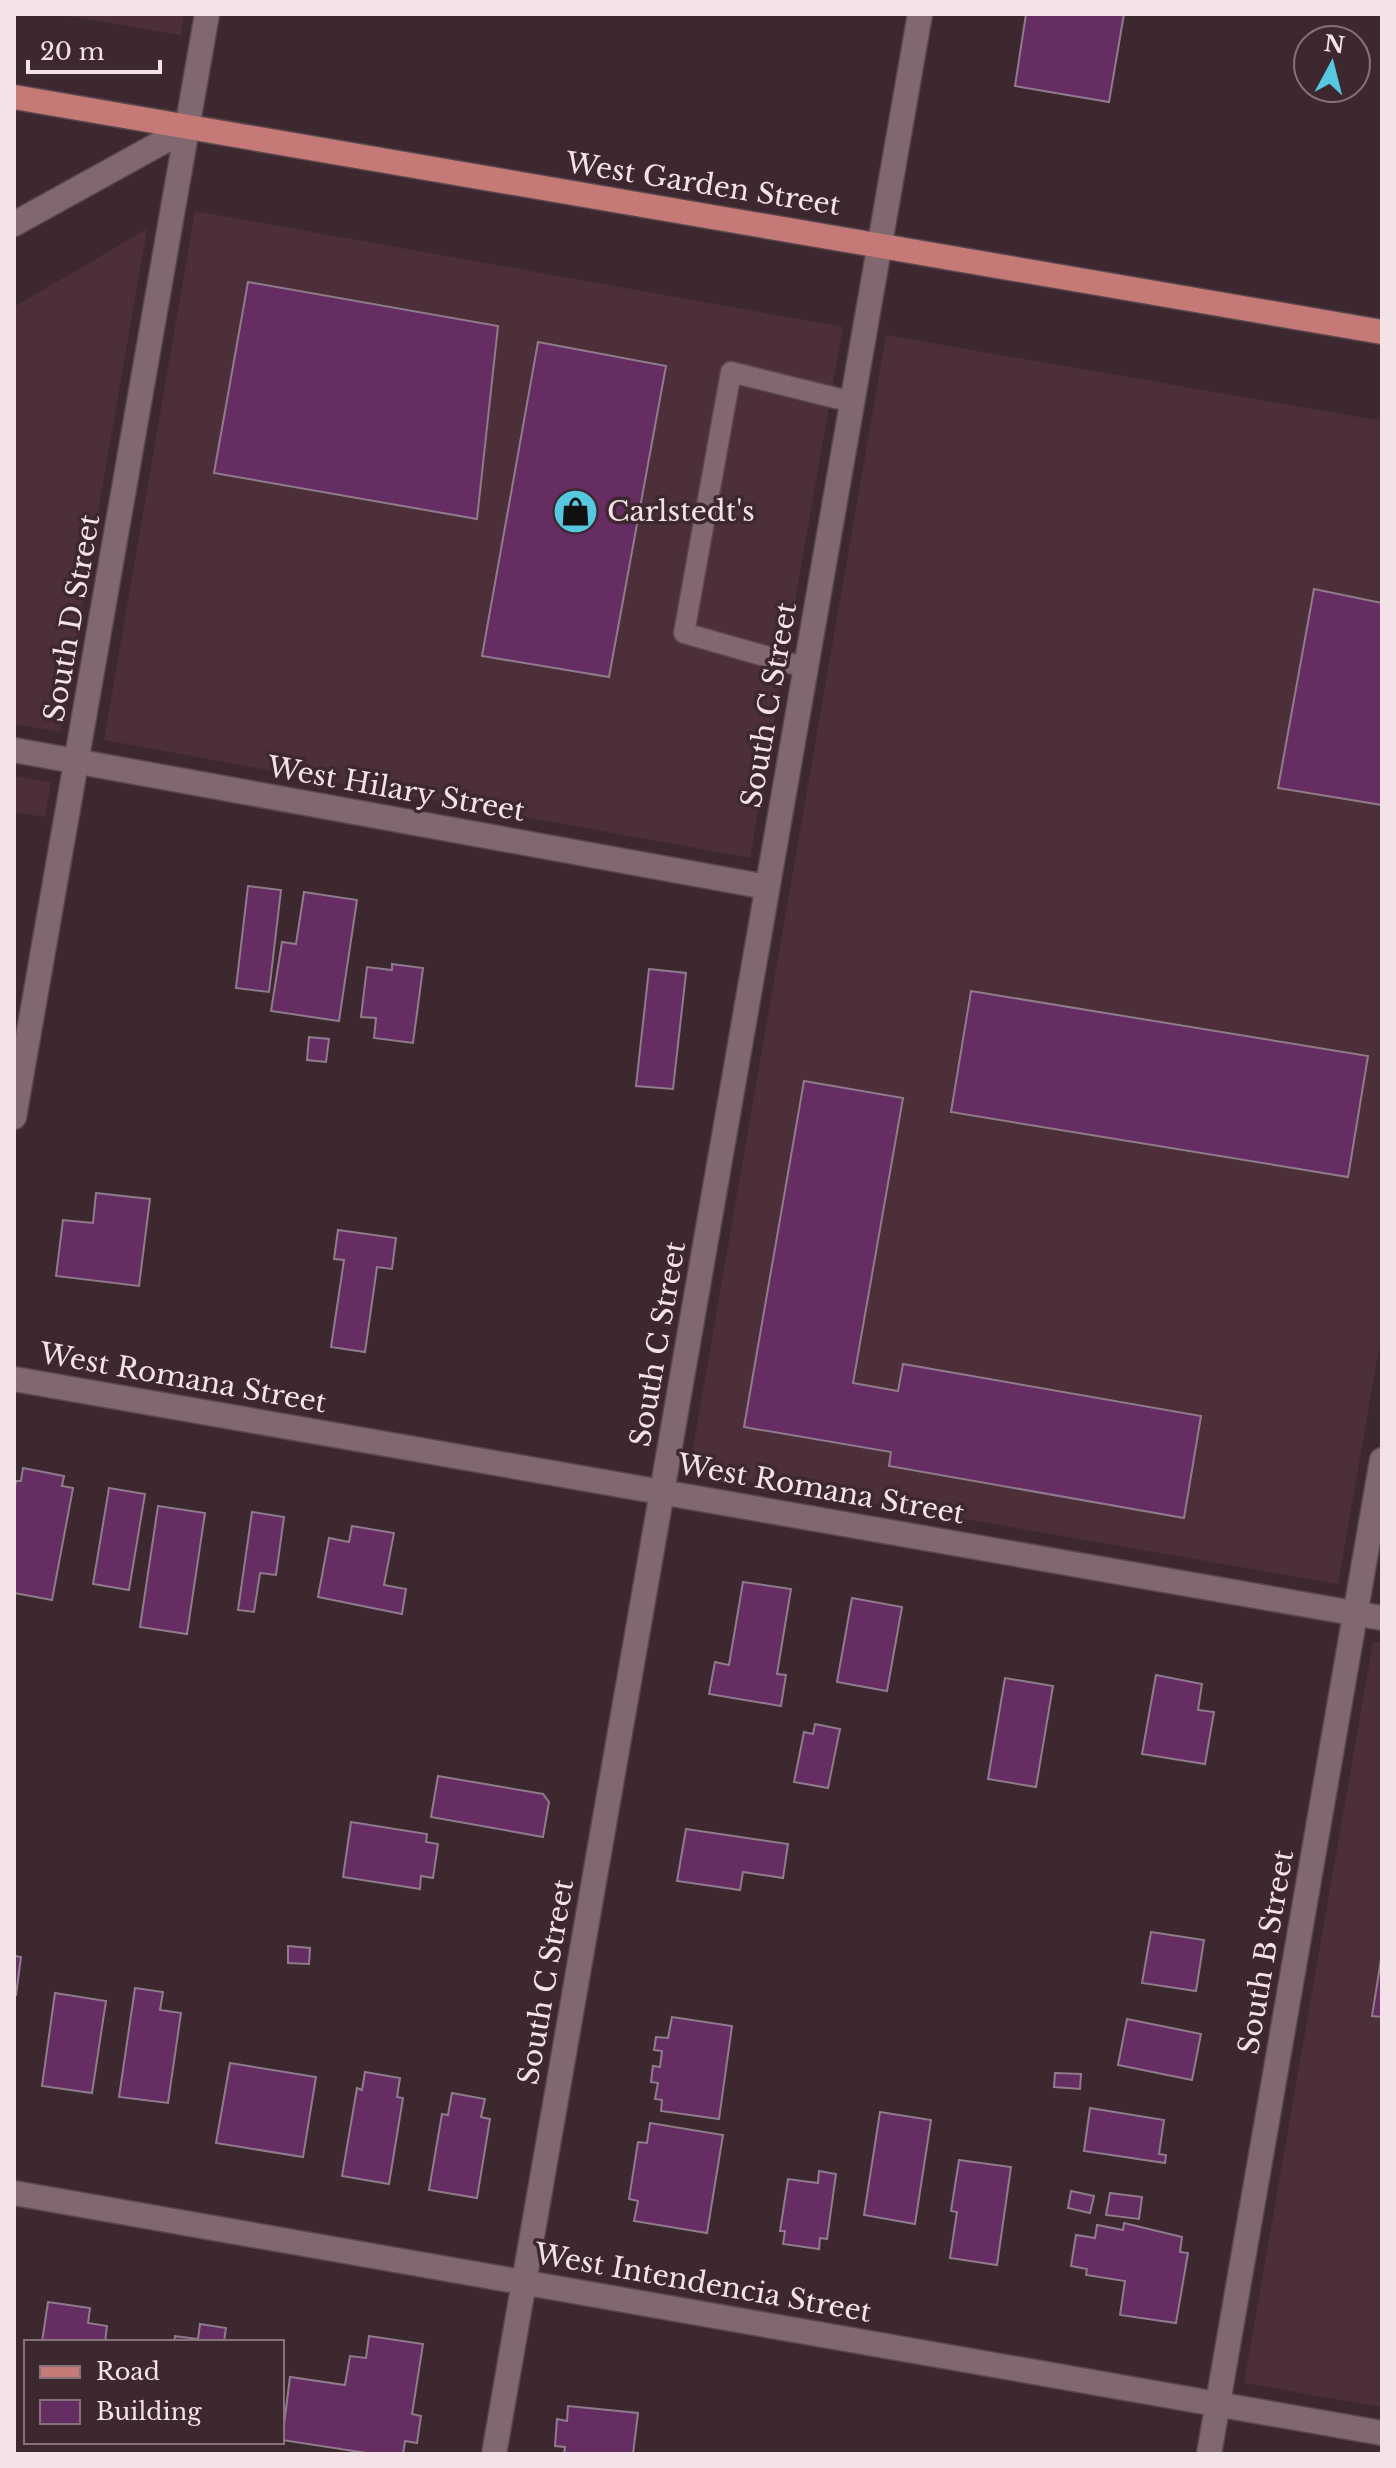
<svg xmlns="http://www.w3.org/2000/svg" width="1396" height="2468" font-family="'Libre Baskerville',serif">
  <rect width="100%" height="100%" fill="#3e282f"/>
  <path fill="#4d2f39" d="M57 14H184L181 35Z
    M195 211 843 327 750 858 104 740Z
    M147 229 60 732 14 724V307Z
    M886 335 1382 421V1331L1338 1584 689 1471Z
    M14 776 51 782 45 817 14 812Z
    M1373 1642 1382 1643V2407L1244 2383Z"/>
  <path fill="#662d63" stroke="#8e7b8c" stroke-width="2" d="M1026 14H1124L1109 102 1015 86Z
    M248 282 498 326 477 519 214 473Z
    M538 342 666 366 609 677 482 656Z
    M1314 589 1382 603V805L1278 788Z
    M248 886 281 890 269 992 236 988Z
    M304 892 357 900 339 1021 271 1011 282 942 296 944Z
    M392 964 423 968 413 1043 374 1038 376 1018 361 1017 367 967 392 970Z
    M649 969 686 973 673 1089 636 1086Z
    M971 991 1368 1056 1348 1177 951 1112Z
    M309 1037 329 1039 326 1062 307 1060Z
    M804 1081 903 1098 853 1383 898 1391 903 1364 1201 1416 1184 1518 889 1466 891 1452 744 1427Z
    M96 1193 150 1199 139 1286 56 1276 63 1220 93 1223Z
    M338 1230 396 1238 392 1269 377 1267 365 1352 331 1347 344 1260 334 1259Z
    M23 1468 64 1476 62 1486 73 1488 52 1600 14 1593V1491L16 1481H21Z
    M109 1488 145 1494 129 1590 93 1584Z
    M158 1506 205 1513 187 1634 140 1627Z
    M252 1512 284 1517 276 1575 260 1573 254 1612 238 1610Z
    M352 1526 394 1533 384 1585 406 1589 402 1614 318 1597 329 1538 349 1542Z
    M743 1582 791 1589 777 1674 786 1675 781 1706 709 1694 715 1662 729 1665Z
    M852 1598 902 1607 887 1691 837 1682Z
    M1156 1675 1202 1684 1198 1710 1214 1712 1205 1764 1142 1754Z
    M1005 1678 1053 1686 1036 1787 988 1779Z
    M815 1724 840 1729 828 1788 794 1782 804 1732 813 1734Z
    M438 1776 543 1794 549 1802 543 1837 431 1817Z
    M351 1822 427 1834 426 1842 438 1844 433 1878 421 1876 420 1889 343 1877Z
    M686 1829 788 1844 783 1878 743 1872 740 1890 677 1881Z
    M1151 1932 1204 1940 1196 1991 1142 1983Z
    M288 1946 310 1948 309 1964 288 1963Z
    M1382 1953V2017L1372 2016Z
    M14 1956 21 1957 16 1995H14Z
    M135 1988 163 1992 160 2010 181 2013 168 2103 119 2097Z
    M55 1993 106 2001 92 2093 42 2086Z
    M672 2017 732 2026 719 2119 661 2111 662 2100 655 2099 658 2083 651 2082 653 2066 660 2067 662 2051 654 2050 656 2037 668 2038Z
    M1127 2019 1201 2034 1192 2080 1118 2065Z
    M230 2063 316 2077 303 2157 216 2143Z
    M365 2072 400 2078 397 2097 403 2098 389 2184 342 2176 357 2088 362 2090Z
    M1055 2073 1081 2074 1080 2089 1054 2087Z
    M452 2093 485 2099 481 2117 490 2119 477 2198 429 2190 442 2114 448 2115Z
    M1090 2108 1164 2120 1159 2154 1166 2155 1165 2163 1084 2151Z
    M880 2112 931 2120 915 2224 864 2215Z
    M650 2123 723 2135 707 2233 634 2221 638 2201 629 2199 638 2142 647 2143Z
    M959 2160 1011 2167 997 2265 950 2258 957 2212 951 2211Z
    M819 2171 836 2174 827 2239 820 2238 819 2249 783 2244 785 2231H780L788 2179 818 2183Z
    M1071 2191 1094 2196 1090 2213 1068 2208Z
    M1110 2193 1142 2197 1139 2219 1106 2215Z
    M1124 2223 1182 2237 1180 2252 1188 2253 1176 2323 1120 2315 1125 2281 1086 2275 1087 2269 1071 2266 1076 2235 1095 2238 1097 2225 1123 2230Z
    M48 2302 90 2308 88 2323 107 2326 105 2342H42Z
    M200 2324 226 2328 224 2342H174L175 2336 198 2339Z
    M369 2336 423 2344 412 2414 421 2416 417 2443 405 2441 403 2454H373L282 2440 290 2377 345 2385 350 2356 366 2358Z
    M568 2406 638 2413 633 2454H564L565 2447 555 2446 557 2419 567 2421Z"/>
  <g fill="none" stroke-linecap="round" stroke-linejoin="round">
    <defs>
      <path id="lane" d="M807 668 684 633 731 372 852 402"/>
      <path id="street" d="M14 750 767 887
        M14 1379 1382 1618
        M14 2193 1382 2433
        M494 2454 920 14
        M1209 2454 1382 1460"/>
      <path id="secondary" d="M14 224 186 129
        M14 1117 207 14"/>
      <path id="primary" d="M14 97 1382 332"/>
    </defs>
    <use href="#lane" stroke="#5a474d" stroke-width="23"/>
    <use href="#street" stroke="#5a474d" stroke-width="27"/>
    <use href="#secondary" stroke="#5a474d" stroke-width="27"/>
    <use href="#primary" stroke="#5a474d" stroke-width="27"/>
    <use href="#lane" stroke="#81676f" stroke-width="20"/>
    <use href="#street" stroke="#81676f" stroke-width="24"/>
    <use href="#secondary" stroke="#81676f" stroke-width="24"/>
    <use href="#primary" stroke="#c67a77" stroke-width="24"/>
  </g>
  <defs>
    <symbol id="shop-disc" viewBox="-11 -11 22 22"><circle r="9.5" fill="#56c9e1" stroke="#3e282f"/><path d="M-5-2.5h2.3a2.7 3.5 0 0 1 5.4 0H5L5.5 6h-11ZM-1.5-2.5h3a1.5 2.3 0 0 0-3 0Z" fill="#111"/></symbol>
  </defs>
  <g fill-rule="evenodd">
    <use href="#shop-disc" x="550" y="486" width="51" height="51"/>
  </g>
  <g text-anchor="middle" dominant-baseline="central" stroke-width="7" stroke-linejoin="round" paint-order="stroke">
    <g font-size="28" fill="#f3e3e8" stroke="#3e282f">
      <text transform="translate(703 184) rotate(9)">West Garden Street</text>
      <text transform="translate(72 618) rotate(-80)">South D Street</text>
      <text transform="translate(769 705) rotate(-80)">South C Street</text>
      <text transform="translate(396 789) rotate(10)">West Hilary Street</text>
      <text transform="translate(658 1344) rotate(-80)">South C Street</text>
      <text transform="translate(183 1378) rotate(10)">West Romana Street</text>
      <text transform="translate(821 1489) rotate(10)">West Romana Street</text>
      <text transform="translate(1266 1952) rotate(-80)">South B Street</text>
      <text transform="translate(546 1982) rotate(-80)">South C Street</text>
      <text transform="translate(703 2283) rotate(10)">West Intendencia Street</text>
    </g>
    <g font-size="28" fill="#f3e3e8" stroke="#3e282f" text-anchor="start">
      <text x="607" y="511">Carlstedt's</text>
    </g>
  </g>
  <rect width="1396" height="2468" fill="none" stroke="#f3e3e8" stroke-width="32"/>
  <rect x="24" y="2340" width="260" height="104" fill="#3e282f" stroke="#867379" stroke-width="2"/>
  <rect x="40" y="2366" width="40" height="12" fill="#c67a77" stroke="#867379" stroke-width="2"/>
  <text x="96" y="2380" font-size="24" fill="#f3e3e8">Road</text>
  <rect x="40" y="2400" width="40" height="24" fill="#662d63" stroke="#867379" stroke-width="2"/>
  <text x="96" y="2420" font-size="24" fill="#f3e3e8">Building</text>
  <g transform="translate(1332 64) rotate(7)"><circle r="38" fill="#3e282f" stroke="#867379" stroke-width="2"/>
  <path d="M0-6L14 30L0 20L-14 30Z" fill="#56c9e1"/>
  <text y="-12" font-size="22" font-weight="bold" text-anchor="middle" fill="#f3e3e8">N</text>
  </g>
  <path d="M28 60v12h132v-12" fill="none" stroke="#f3e3e8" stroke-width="4"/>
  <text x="40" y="60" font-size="24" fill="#f3e3e8" stroke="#3e282f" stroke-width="6" paint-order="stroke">20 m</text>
</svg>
